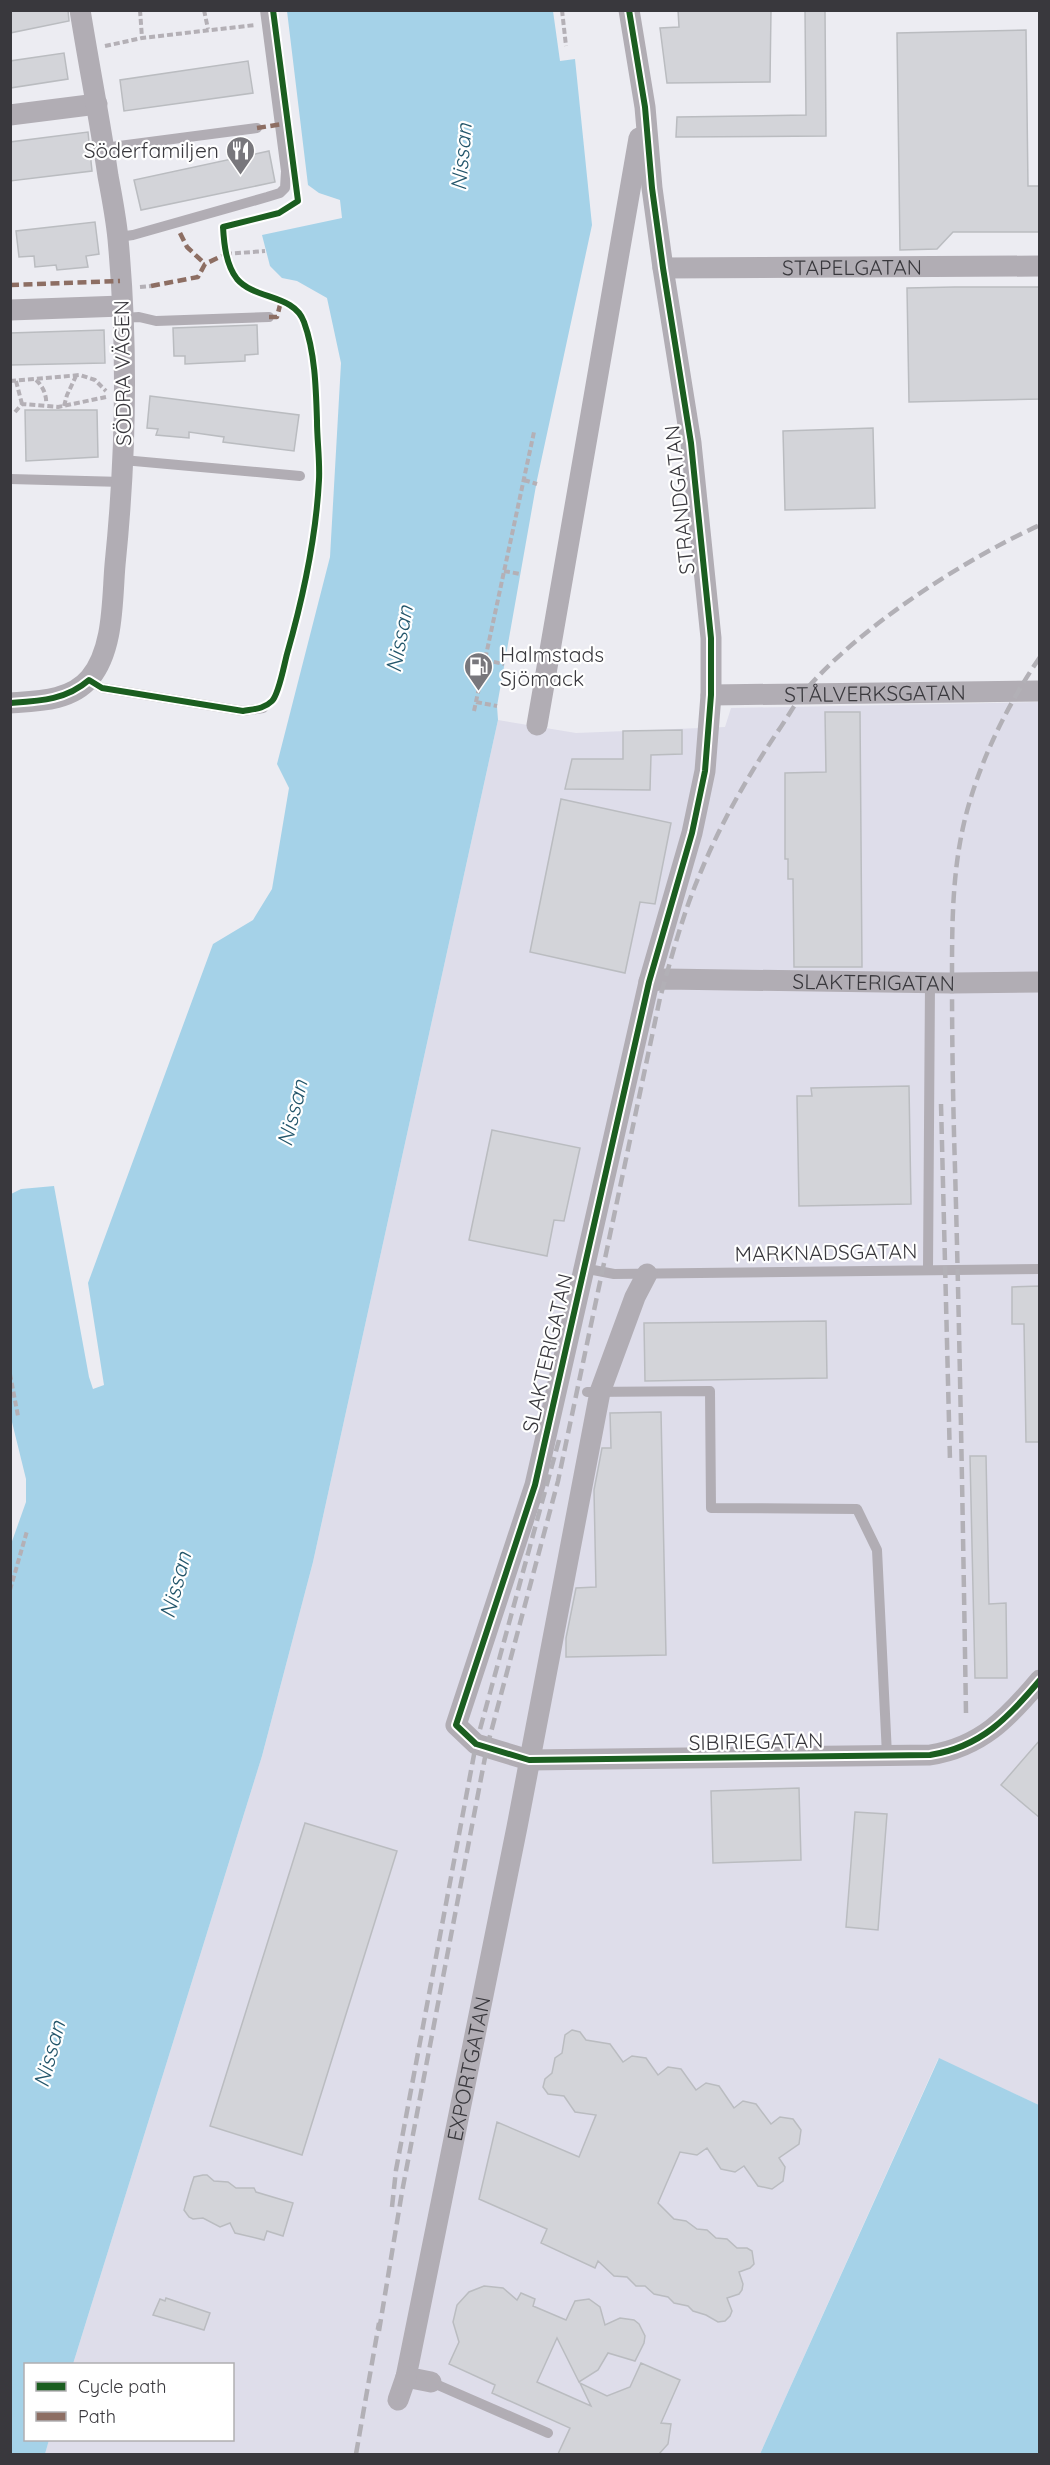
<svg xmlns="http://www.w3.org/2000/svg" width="1050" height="2465" font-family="Quicksand,sans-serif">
  <rect width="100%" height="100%" fill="#ececf2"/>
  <path fill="#deddea" d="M1039 702V2105L938 2059 760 2454H45L49 2440H232V2364H73L262 1756 313 1562 498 720 576 733 725 727 731 708Z"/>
  <path fill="#a5d2e8" d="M287 11H553L560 61 575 59 592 225 537 480 497 706 498 720 313 1562 262 1756 73 2364H26V2440H49L45 2454H11L10 1547 26 1502V1479L11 1418V1194L21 1189 54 1186 89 1377 93 1389 104 1385 88 1283 213 944 253 920 272 889 289 788 277 764 330 557 341 363 327 298 297 281 282 278 270 266 262 235 342 218 340 200 319 193 308 185Z
    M939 2058 1039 2105V2454H760Z"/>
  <path fill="#d3d4d9" stroke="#babcc0" stroke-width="1.5" d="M10 10H68L69 21 10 33Z
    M678 10H771L770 82 667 83 660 28 679 27Z
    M805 10H825L826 136 676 137 677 117 806 115Z
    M1026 30 1028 186H1039L1040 232H953L937 249 900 250 897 33Z
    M64 53 68 79 10 88V61Z
    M248 61 253 93 124 111 120 80Z
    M88 132 92 171 10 181V142Z
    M269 151 275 182 141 210 134 180Z
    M95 222 99 254 86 256 88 267 57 270 56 265 35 267 34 256 19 257 16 231Z
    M955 287H1040V399L909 402 907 288Z
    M257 325 258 354 245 355V361L185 364V356H174L173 328Z
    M104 330 105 363 10 365V333Z
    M150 396 299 415 294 451 223 442 224 437 189 432V438L156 435 158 429 147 428Z
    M25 410H97L98 457 26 461Z
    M873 428 875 508 785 510 783 431Z
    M825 712H860L862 967H794L793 879H788V859H785V773L826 772Z
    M682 730V754L651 755 650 790 565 789 572 759H623V731Z
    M561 799 671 823 655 904 640 902 625 973 530 952Z
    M909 1086 911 1204 799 1206 797 1096H812L811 1088Z
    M492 1130 580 1148 564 1221 554 1220 547 1256 469 1240Z
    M1040 1286V1442H1026L1024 1324H1012V1287Z
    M826 1321 827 1378 645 1381 644 1323Z
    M661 1412 666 1655 566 1657V1638L576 1588 596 1587 594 1490 602 1448H611L610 1413Z
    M970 1456H986L989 1604 1006 1603 1007 1678H975Z
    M1040 1740V1818L1001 1785Z
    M799 1788 801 1860 713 1863 711 1791Z
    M855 1812 887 1814 878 1930 846 1927Z
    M305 1823 397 1851 302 2155 210 2126Z
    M572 2030 580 2032 586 2040 610 2044 623 2062 632 2056 646 2058 658 2075 668 2067 681 2069 696 2090 706 2083 719 2086 734 2108 743 2101 756 2104 771 2124 780 2117 793 2119 801 2130 799 2144 779 2158 785 2167 783 2181 772 2189 758 2186 744 2166 735 2172 721 2169 707 2148 697 2155 680 2152 658 2203 674 2219 686 2221 697 2229 707 2230 716 2238 727 2239 737 2248H747L752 2251 754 2264 750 2268 739 2272 743 2284 742 2290 739 2294 727 2298 732 2311 730 2316 725 2321 718 2322 706 2315 693 2311 688 2306 674 2303 668 2297 654 2294 645 2286H636L627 2277 614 2276 598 2261 595 2268 541 2243 547 2229 479 2199 497 2122 579 2157 596 2115 575 2112 564 2096 548 2094 543 2087 545 2079 552 2073 555 2058 562 2053 565 2035Z
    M203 2175H207L214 2181 228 2182 236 2188H254L256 2192 293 2203 283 2236 267 2231 264 2240 235 2233 230 2223 220 2227 203 2218 193 2219 189 2217 184 2210 191 2186 194 2177Z
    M484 2286 503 2288 517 2300 521 2293 535 2299 533 2306 566 2320 575 2301 589 2299 600 2307 605 2325 620 2318 634 2320 639 2324 645 2336 644 2343 635 2361 608 2353 598 2370 579 2382 557 2338 537 2382 591 2406 580 2383 607 2396 630 2387 641 2363 680 2380 661 2423 671 2424 668 2444 659 2454H558L570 2428 492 2393 495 2385 449 2364 459 2342 453 2322 457 2305 469 2292Z
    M166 2298 210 2313 204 2330 153 2315 160 2299 165 2301Z"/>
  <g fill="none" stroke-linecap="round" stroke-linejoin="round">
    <path stroke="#b4b0b6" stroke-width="4" stroke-dasharray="6 3" stroke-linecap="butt" d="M140 10 142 38
      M204 10 208 29
      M562 10 566 46
      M105 46 142 38 255 25
      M226 254 265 251
      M140 287 151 286
      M36 380C43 386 47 396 46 404
      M10 381 80 375 95 380 106 391
      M16 381 22 404
      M64 406 67 395 76 376
      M15 412 22 404 58 407 106 397
      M524 480 537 484
      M504 571 520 574
      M485 660 504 664
      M476 702 497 706
      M474 711 534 432
      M10 1374 18 1416
      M10 1590 27 1531"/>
    <path stroke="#b1adb4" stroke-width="10" d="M104 148 257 128
      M118 237 133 235 267 197 280 193 285 188 286 171 265 10
      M123 318 139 317 156 321 269 317
      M123 460 300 476
      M10 479 123 482
      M89 680 102 688 243 711 263 708
      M583 1268 614 1274 1040 1269
      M928 1270 930 983
      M587 1392 710 1391 711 1508 857 1509 877 1550 887 1755
      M431 2382 548 2433"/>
    <g stroke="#b1adb4" stroke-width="21">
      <path d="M629 10 645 107 652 188 663 268 691 443 711 638V695L705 771 692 833 649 982 535 1485 456 1725 476 1744 529 1760 930 1755C981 1747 1008 1718 1040 1680"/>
      <path d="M10 115 97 104"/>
      <path id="s1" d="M663 268 1040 266"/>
      <path d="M10 310 122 306"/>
      <path id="s2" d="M711 695 1040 691"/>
      <path d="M10 703C38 701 71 701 90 678 114 649 112 600 115 565 126 457 128 347 118 239 116 218 112 197 108 176 100 121 89 66 80 10"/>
      <path d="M537 725 639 138"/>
      <path id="s3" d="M649 982 665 979 952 983 1040 982"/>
      <path id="s4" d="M431 2382 406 2377 517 1827 600 1392 635 1297 647 1274"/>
      <path d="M398 2400 406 2377"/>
    </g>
    <path stroke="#b2b0b6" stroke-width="4.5" stroke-dasharray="12 6" stroke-linecap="butt" d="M941 1104 950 1461
      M966 1713C963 1531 960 1349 955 1168 953 1105 952 1042 952 979 952 926 952 875 964 823 978 764 1006 707 1040 657
      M392 2207 396 2170 476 1744 559 1440
      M379 2331 402 2192 487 1747 558 1481 660 998C672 955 684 910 702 869 722 821 748 776 776 734 786 720 794 705 804 692 858 628 963 560 1040 525
      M356 2454 379 2323"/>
    <path stroke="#8d6e63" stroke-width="4.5" stroke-dasharray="9 4.5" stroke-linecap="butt" d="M257 128 289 123
      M180 233 187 247 205 264
      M10 285 120 281
      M151 286 198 277 205 264 226 254
      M269 317H277L281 301"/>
    <defs>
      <path id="cycleway" d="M629 10 645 107 652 188 663 268 691 443 711 638V695L705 771 692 833 649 982 535 1485 456 1725 476 1744 529 1760 930 1755C981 1747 1008 1718 1040 1680
        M10 703C40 701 66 700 89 680L102 688 243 711C254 709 264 709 272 701 279 694 284 665 287 654 303 598 316 538 319 480 320 460 317 440 317 421 316 388 315 352 304 322 294 294 255 300 237 279 226 265 224 244 223 227L279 213 298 201 273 10"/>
    </defs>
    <use href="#cycleway" stroke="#fff" stroke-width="10"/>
    <use href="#cycleway" stroke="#1b5e20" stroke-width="6"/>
  </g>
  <defs>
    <symbol id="restaurant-pin" viewBox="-11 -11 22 30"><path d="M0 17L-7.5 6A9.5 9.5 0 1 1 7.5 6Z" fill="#78777c" stroke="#fff"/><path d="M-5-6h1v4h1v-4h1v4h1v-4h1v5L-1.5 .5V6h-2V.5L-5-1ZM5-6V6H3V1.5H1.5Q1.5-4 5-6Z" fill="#fff"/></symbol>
    <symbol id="fuel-pin" viewBox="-11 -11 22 30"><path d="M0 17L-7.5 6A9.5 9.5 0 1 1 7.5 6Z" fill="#78777c" stroke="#fff"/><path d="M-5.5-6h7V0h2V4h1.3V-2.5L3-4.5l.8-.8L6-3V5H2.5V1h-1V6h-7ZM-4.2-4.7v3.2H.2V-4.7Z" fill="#fff"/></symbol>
  </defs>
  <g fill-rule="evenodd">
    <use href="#restaurant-pin" x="224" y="134" width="33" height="45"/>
    <use href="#fuel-pin" x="462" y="650" width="33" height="45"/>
  </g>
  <g text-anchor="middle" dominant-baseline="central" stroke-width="4.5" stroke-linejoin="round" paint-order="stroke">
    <g font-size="21" fill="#39383d" stroke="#fff" text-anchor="end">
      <text x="219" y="150">Söderfamiljen</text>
      <text x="500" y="654" text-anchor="start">Halmstads<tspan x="500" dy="24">Sjömack</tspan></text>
    </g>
    <g font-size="21" fill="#39383d" stroke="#fff">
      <text stroke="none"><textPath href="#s1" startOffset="189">STAPELGATAN</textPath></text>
      <text transform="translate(122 373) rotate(-91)">SÖDRA VÄGEN</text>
      <text transform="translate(679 500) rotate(-96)">STRANDGATAN</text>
      <text stroke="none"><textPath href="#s2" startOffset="164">STÅLVERKSGATAN</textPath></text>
      <text stroke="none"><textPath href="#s3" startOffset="225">SLAKTERIGATAN</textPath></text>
      <text transform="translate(826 1252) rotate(-1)">MARKNADSGATAN</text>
      <text transform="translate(547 1353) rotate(-77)">SLAKTERIGATAN</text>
      <text transform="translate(756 1741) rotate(-1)">SIBIRIEGATAN</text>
      <text stroke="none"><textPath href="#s4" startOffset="340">EXPORTGATAN</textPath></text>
    </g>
    <g font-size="22" font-style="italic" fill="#23566b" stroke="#fff">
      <text transform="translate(461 157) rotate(-85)">Nissan</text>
      <text transform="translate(399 639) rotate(-79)">Nissan</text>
      <text transform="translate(292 1113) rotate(-76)">Nissan</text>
      <text transform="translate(175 1585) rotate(-75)">Nissan</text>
      <text transform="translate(49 2054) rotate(-75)">Nissan</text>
    </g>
  </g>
  <rect width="1050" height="2465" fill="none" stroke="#39383d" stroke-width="24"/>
  <rect x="24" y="2363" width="210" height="78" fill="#ffffff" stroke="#b0afb1" stroke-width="1.5"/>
  <rect x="36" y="2382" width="30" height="9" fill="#1b5e20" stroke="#b0afb1" stroke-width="1.5"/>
  <text x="78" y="2393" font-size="18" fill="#39383d">Cycle path</text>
  <rect x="36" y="2412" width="30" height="9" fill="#8d6e63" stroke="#b0afb1" stroke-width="1.5"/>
  <text x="78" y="2423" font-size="18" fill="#39383d">Path</text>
</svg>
